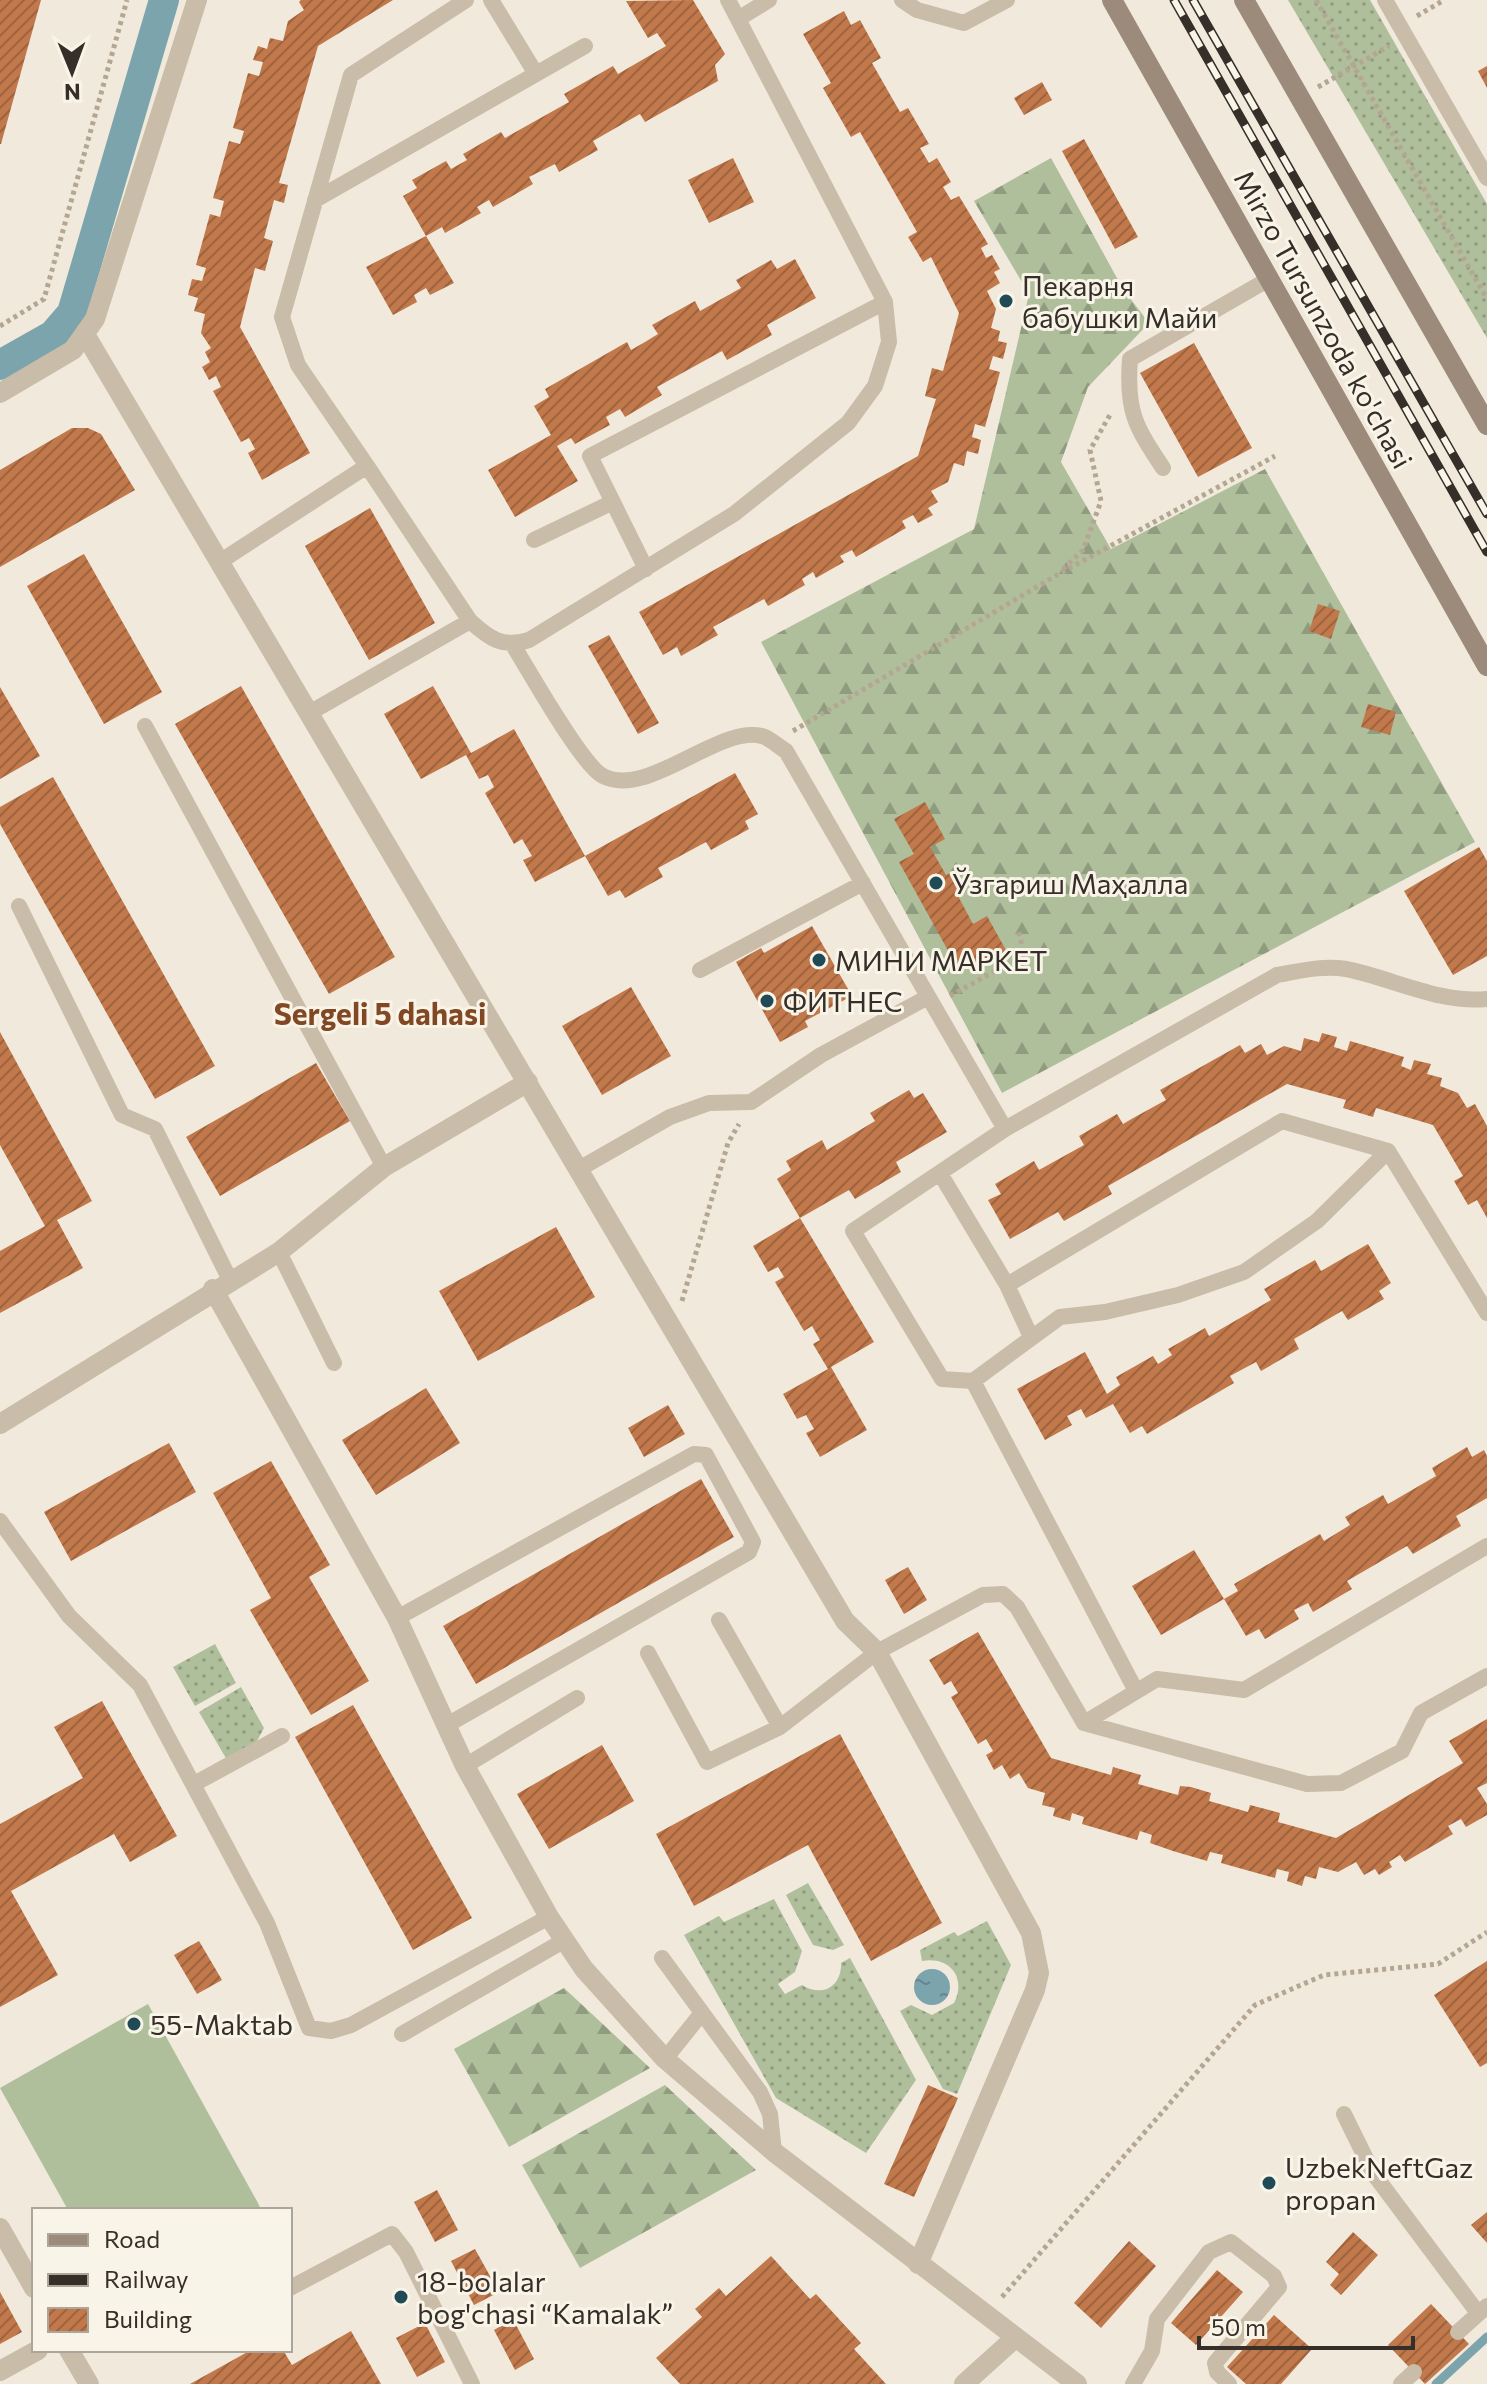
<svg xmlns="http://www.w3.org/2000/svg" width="1487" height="2384" font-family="Commissioner,sans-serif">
  <defs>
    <pattern id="grass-dots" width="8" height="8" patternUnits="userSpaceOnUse" patternTransform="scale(2)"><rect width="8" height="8" fill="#afbf9c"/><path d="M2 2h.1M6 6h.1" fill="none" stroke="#8f9c7f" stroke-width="1.8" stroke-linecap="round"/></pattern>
    <pattern id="forest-firs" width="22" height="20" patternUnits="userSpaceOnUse" patternTransform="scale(2)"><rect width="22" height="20" fill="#afbf9c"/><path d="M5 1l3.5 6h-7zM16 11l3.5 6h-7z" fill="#8f9c7f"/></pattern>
    <pattern id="water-ripples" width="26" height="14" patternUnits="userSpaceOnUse" patternTransform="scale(2)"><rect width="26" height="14" fill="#7ca4ad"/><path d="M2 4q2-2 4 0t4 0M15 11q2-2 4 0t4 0" fill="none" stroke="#66868d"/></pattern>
    <pattern id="building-hatch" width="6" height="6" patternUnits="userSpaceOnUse" patternTransform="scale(2)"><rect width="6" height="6" fill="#c1784a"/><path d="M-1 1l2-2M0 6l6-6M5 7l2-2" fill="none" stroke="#9e633e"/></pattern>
  </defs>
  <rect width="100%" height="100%" fill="#f1eadc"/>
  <path fill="url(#grass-dots)" d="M1288 0H1370L1487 204V338Z
    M215 1644 236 1683 195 1706 173 1667Z
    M241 1687 264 1728 256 1743 227 1760 199 1712Z
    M808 1883 844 1945 833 1950 813 1945 786 1895Z
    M774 1899 802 1951 795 1972 778 1984 785 1994 802 1985C822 1998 842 1986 841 1963L850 1958 916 2080 866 2153 776 2098 684 1935 719 1916 724 1922Z
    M987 1921 1011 1965 957 2094 943 2089 900 2011 911 2005 932 2015 954 2003C967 1978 950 1956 922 1961L920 1950 954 1932 958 1936Z"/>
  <path fill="url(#forest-firs)" d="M1051 158 1123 289 1149 323 1088 387 1061 462 1111 549 1265 469 1475 842 1002 1093 761 642 974 529 1029 294 974 201Z
    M564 1988 650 2068 509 2147 454 2049Z
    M665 2085 756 2170 580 2268 522 2165Z"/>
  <path fill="#afbf9c" d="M148 2004 258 2203 261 2210H68L0 2088Z"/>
  <path fill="url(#water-ripples)" d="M914 1987a18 18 0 1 1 36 0a18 18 0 1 1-36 0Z"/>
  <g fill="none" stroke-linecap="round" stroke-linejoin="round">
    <path stroke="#7ca4ad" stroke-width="9" d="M1436 2384 1487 2337"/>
    <path stroke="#7ca4ad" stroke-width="30" d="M0 365 53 335 72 313 164 0"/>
  </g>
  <path fill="url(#building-hatch)" d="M0 0H41L1 144H0Z
    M301 0H393L318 46 279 183 288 185 284 203 274 200 264 238 273 241 265 271 255 268 240 327 310 453 262 480 248 453 255 449 249 438 241 442 213 391 221 387 216 376 209 380 202 367 210 362 205 352 211 348 201 333 205 314 194 311 198 298 188 295 192 279 202 281 206 268 196 265 210 214 220 217 224 201 213 198 229 141 240 144 244 131 233 128 248 73 259 76 263 62 253 60 258 46 267 49 270 38 283 41 288 21 304 10 299 2Z
    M693 0 725 54 715 65 718 81 645 122 640 114 593 141 598 150 559 172 555 164 529 177 533 184 493 207 489 200 477 207 481 213 445 233 442 227 426 236 403 196 417 188 412 180 446 161 451 169 467 160 463 154 501 132 505 138 569 102 564 94 613 66 618 74 666 46 657 33 648 38 626 1Z
    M844 11 851 25 860 20 881 58 872 63 900 112 908 108 929 144 920 148 929 163 937 158 951 182 943 187 951 200 959 196 988 244 981 248 986 258 992 255 1000 269 994 272 1000 283 987 291 996 309 991 328 1000 331 998 341 1007 343 1003 359 993 356 989 369 1000 372 985 427 975 424 972 437 981 440 978 454 967 451 964 466 954 463 948 482 931 491 938 502 928 508 933 515 918 523 913 515 902 521 906 528 856 557 852 550 840 556 844 562 816 578 813 572 802 579 805 585 768 606 764 599 713 627 718 635 681 656 677 647 663 655 639 612 918 456 936 399 925 396 932 368 943 371 959 313 931 257 923 262 908 237 917 232 860 132 851 137 823 88 831 83 803 34Z
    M1487 66V88L1478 71Z
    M1042 82 1052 100 1024 115 1014 98Z
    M1084 139 1138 237 1115 249 1062 151Z
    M733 158 754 202 709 223 688 180Z
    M426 236 454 283 430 295 426 288 414 295 417 302 393 315 366 267Z
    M795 259 816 298 767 325 772 335 727 360 722 351 657 387 662 395 625 417 620 409 606 417 610 425 575 444 571 438 557 446 578 481 515 517 488 470 551 435 534 406 549 397 545 389 627 342 631 350 645 342 658 334 652 325 695 301 700 311 741 288 736 280 771 260 777 269Z
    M1194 343 1252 448 1198 477 1140 373Z
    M72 428H88L101 434 135 490 0 567V470Z
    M370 508 435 623 369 660 305 546Z
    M84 554 162 692 104 724 27 586Z
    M1318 604 1340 611 1331 639 1309 631Z
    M609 635 659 723 638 734 588 646Z
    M241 686 395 957 329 994 175 724Z
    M433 686 471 753 514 729 585 856 535 882 523 860 532 856 522 839 514 844 485 793 494 787 488 775 479 779 466 755 421 779 384 714Z
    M0 687 40 756 0 779Z
    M1368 704 1396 712 1390 735 1361 727Z
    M735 773 758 814 745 821 749 829 711 850 706 842 658 868 663 877 625 898 620 890 608 896 585 856Z
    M53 777 215 1066 155 1099 0 824V807Z
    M925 802 945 839 930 847 946 875 954 871 966 891 958 896 973 924 987 916 1007 952 977 968 971 957 956 965 899 862 914 854 894 819Z
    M1479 847 1487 861V956L1453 975 1404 891Z
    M812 926 852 996 805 1021 808 1027 780 1042 736 962 761 948 764 953Z
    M631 987 671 1056 602 1095 562 1026Z
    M0 1032 92 1201 57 1220 83 1268 0 1313V1251L45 1226 0 1145Z
    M1322 1033 1337 1037 1334 1047 1347 1051 1350 1041 1404 1057 1401 1066 1411 1070 1414 1060 1431 1064 1427 1074 1442 1078 1440 1086 1458 1093 1467 1108 1475 1104 1487 1126V1218L1477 1200 1468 1205 1454 1181 1463 1176 1433 1125 1376 1108 1373 1117 1343 1108 1346 1100 1287 1084 1108 1186 1112 1194 1064 1221 1058 1212 1010 1239 988 1200 1001 1194 995 1184 1034 1161 1039 1170 1084 1145 1079 1136 1117 1114 1123 1124 1135 1117 1166 1100 1160 1090 1240 1045 1245 1053 1261 1044 1267 1055 1284 1046 1301 1051 1304 1038 1319 1042Z
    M316 1063 350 1121 220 1196 186 1137Z
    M909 1090 914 1098 923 1093 947 1132 896 1162 901 1172 855 1199 849 1190 800 1218 777 1179 791 1170 786 1161 822 1140 827 1150 875 1121 870 1113Z
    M800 1218 874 1342 831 1367 867 1430 820 1457 806 1433 814 1429 806 1415 797 1419 783 1394 828 1369 813 1344 820 1340 812 1326 804 1331 775 1282 784 1277 778 1267 768 1272 753 1246Z
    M556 1227 595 1297 478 1361 439 1291Z
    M1368 1244 1391 1283 1379 1291 1384 1299 1348 1320 1342 1311 1294 1339 1299 1349 1261 1371 1256 1362 1230 1376 1234 1383 1147 1434 1142 1426 1130 1433 1113 1404 1086 1418 1081 1409 1067 1416 1072 1425 1045 1440 1017 1389 1085 1352 1107 1394 1120 1385 1116 1377 1153 1356 1158 1364 1172 1355 1168 1349 1205 1328 1209 1336 1271 1300 1264 1289 1315 1260 1321 1271Z
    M426 1388 460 1443 376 1495 342 1440Z
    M668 1405 685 1434 644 1457 628 1428Z
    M169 1443 196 1492 71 1561 44 1512Z
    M1467 1447 1472 1457 1484 1450 1487 1456V1498L1456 1516 1461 1526 1413 1554 1407 1546 1347 1581 1352 1589 1313 1612 1308 1603 1294 1610 1299 1619 1265 1639 1259 1629 1246 1636 1224 1599 1238 1591 1234 1584 1320 1534 1324 1541 1350 1525 1345 1517 1383 1495 1388 1504 1436 1476 1432 1468Z
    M271 1461 330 1565 309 1577 369 1681 311 1715 250 1610 271 1598 213 1493Z
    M701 1479 734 1537 476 1684 443 1626Z
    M1194 1550 1224 1599 1161 1635 1132 1586Z
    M908 1567 927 1600 904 1614 885 1580Z
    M978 1632 1051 1758 1111 1775 1113 1767 1141 1775 1138 1784 1178 1795 1180 1786 1191 1787 1211 1793 1209 1801 1248 1812 1250 1805 1280 1813 1278 1822 1336 1838 1463 1763 1449 1741 1487 1719V1783L1477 1788 1487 1804V1815L1466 1827 1461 1819 1448 1826 1453 1834 1405 1862 1400 1855 1389 1862 1392 1867 1379 1875 1375 1869 1364 1875 1356 1862 1338 1872 1319 1867 1316 1879 1305 1876 1302 1886 1287 1881 1289 1872 1277 1869 1275 1878 1221 1863 1223 1855 1210 1852 1207 1861 1173 1851 1150 1843 1152 1835 1140 1831 1137 1840 1082 1824 1084 1817 1072 1813 1070 1821 1053 1816 1055 1808 1042 1805 1045 1793 1028 1788 1019 1773 1010 1779 1002 1765 994 1770 986 1755 993 1751 986 1739 978 1744 951 1697 958 1693 951 1681 944 1685 929 1660Z
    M102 1701 177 1836 130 1862 114 1834 11 1891 58 1975 0 2007V1824L83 1778 54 1727Z
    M353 1705 472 1918 413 1950 295 1737Z
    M840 1734 942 1923 871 1961 808 1845 694 1906 656 1834Z
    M602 1745 634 1801 549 1849 517 1794Z
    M199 1941 222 1980 197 1994 174 1955Z
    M1487 1961V2063L1480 2067 1434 1995Z
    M928 2085 958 2098 914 2197 884 2184Z
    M437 2190 458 2230 435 2242 414 2202Z
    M1487 2212V2243L1471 2225Z
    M1353 2232 1378 2255 1341 2295 1330 2285 1339 2274 1326 2262Z
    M1129 2241 1156 2266 1101 2328 1074 2303Z
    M475 2249 499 2292 474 2305 451 2261Z
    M771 2256 810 2299 816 2294 861 2343 854 2349 886 2384H680L656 2358 702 2317 695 2309 719 2288 726 2296Z
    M1217 2270 1243 2292 1196 2345 1171 2323Z
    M0 2292 22 2332 0 2344Z
    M1431 2304 1469 2344 1425 2384 1388 2345Z
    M1274 2315 1312 2349 1281 2384H1246L1227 2367Z
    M513 2319 534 2359 515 2370 494 2330Z
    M425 2323 445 2362 417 2377 396 2338Z
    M351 2331 381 2384H190L251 2350H283L292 2365Z"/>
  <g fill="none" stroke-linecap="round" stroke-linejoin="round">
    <path stroke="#b4a693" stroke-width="5" stroke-dasharray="4 4" stroke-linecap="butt" d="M1316 0 1487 299
      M1417 16 1444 0
      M1318 87 1389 46
      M0 326 44 299 127 0
      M1063 569 1083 550 1101 501 1090 450 1111 413
      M793 731 1057 575 1275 456
      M950 996 1024 955 1018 929
      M682 1301 728 1143 739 1124
      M1002 2297 1255 2005 1324 1975 1438 1964 1487 1932"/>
    <path stroke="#c9bca8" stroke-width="16" d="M491 0 536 74
      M728 0 738 19
      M902 0 917 10 964 23 1007 0
      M1385 0 1487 178
      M315 200 585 46
      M367 466 298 365 282 317 351 75 466 0
      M1163 468C1135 426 1126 411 1130 359L1269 279
      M534 540 613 502
      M221 561 367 466 470 621C490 639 502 648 529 640L734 514 848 423 875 386 889 342 885 302 738 19 769 0
      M646 569 590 456 885 302
      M513 645C528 669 582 766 603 776 648 800 722 721 765 737 772 740 779 747 786 751L1005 1129
      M311 712 470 621
      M145 726 384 1167
      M19 906 122 1115 155 1129 230 1280
      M700 970 863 883
      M1388 1151 1317 1221 1244 1272 1178 1295 1105 1312 1060 1317 973 1381 942 1379 853 1231 1005 1129 1277 975C1300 971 1323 965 1346 969 1392 978 1440 1004 1487 999
      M579 1169 670 1117 709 1103 751 1102 821 1055 928 997
      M941 1175 1007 1285 1282 1121 1388 1151 1487 1313
      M279 1252 334 1363
      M1007 1285 1031 1337
      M973 1381 1136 1691
      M0 1521 69 1616 140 1685 267 1923 309 2028 331 2031 351 2025 549 1917
      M397 1618 694 1454 706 1455 753 1542 749 1552 447 1725
      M719 1620 780 1727
      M648 1653 707 1762 780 1727 877 1652 983 1595 1003 1594 1017 1607 1084 1723 1307 1784 1341 1783 1402 1751 1421 1713 1487 1676
      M1084 1723 1157 1679 1244 1690 1487 1546
      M465 1766 577 1698
      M194 1784 282 1736
      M662 1958 760 2092 770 2114 774 2152
      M402 2034 565 1940
      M665 2059 701 2014
      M1344 2114 1373 2173 1478 2313
      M290 2288 392 2234 406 2252 472 2384
      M1458 2332 1487 2306
      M1133 2384 1152 2351 1157 2319 1209 2252 1231 2242 1274 2276 1279 2287 1215 2363 1217 2372 1229 2384
      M1401 2384 1414 2372"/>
    <path stroke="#c9bca8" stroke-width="20" d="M86 336 845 1621 877 1652 1031 1933 1039 1973 1035 1990 918 2264
      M0 393 73 350 95 319 197 0
      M213 1289 397 1618 465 1766 549 1917 584 1969 665 2059 774 2152 1077 2384
      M0 1424 279 1252 384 1167 528 1082
      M0 2228 34 2288
      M69 2350 89 2384
      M0 2371 38 2350
      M964 2384 1014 2339"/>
    <path stroke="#9c8b7a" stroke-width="20" d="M1112 0 1487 666
      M1244 0 1487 425"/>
    <defs>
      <path id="rail" d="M1174 0 1487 552
        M1193 0 1487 514"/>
    </defs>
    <use href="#rail" stroke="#362e28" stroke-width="9"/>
    <use href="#rail" stroke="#f9f4e8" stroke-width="6" stroke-dasharray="18" stroke-linecap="butt"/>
  </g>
  <g fill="#1f4a56" stroke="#f9f4e8" stroke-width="3">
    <circle cx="1006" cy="301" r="8"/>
    <circle cx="936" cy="883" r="8"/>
    <circle cx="819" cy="960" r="8"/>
    <circle cx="767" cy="1001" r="8"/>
    <circle cx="134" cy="2024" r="8"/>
    <circle cx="1269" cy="2183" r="8"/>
    <circle cx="401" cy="2297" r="8"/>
  </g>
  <g text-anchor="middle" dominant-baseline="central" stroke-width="6" stroke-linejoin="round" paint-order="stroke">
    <g font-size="28" fill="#362e28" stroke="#f9f4e8" text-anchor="start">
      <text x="1022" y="285">Пекарня<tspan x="1022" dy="32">бабушки Майи</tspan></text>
      <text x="952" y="883">Ўзгариш Маҳалла</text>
      <text x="835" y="960">МИНИ МАРКЕТ</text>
      <text x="783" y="1001">ФИТНЕС</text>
      <text x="150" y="2024">55-Maktab</text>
      <text x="1285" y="2167">UzbekNeftGaz<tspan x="1285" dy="32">propan</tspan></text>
      <text x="417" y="2281">18-bolalar<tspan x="417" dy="32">bog'chasi “Kamalak”</tspan></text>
    </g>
    <g font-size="28" fill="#362e28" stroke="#f9f4e8">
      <text transform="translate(1324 319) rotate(61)">Mirzo Tursunzoda ko'chasi</text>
    </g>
    <g font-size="30" font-weight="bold" fill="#824824" stroke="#f9f4e8">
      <text x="380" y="1012">Sergeli 5 dahasi</text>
    </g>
  </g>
  <rect x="32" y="2208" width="260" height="144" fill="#f9f4e8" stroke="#aba59b" stroke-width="2"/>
  <rect x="48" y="2234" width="40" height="12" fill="#9c8b7a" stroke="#aba59b" stroke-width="2"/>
  <text x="104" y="2248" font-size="24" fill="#362e28">Road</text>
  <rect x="48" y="2274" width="40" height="12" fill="#362e28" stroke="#aba59b" stroke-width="2"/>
  <text x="104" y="2288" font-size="24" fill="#362e28">Railway</text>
  <rect x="48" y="2308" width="40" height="24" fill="url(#building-hatch)" stroke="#aba59b" stroke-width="2"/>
  <text x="104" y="2328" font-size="24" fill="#362e28">Building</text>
  <g transform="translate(72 72) rotate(179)" stroke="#f9f4e8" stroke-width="6" paint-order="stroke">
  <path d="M0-6L14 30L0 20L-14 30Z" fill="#362e28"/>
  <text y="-12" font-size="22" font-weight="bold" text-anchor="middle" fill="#362e28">N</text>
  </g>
  <path d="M1199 2336v12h214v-12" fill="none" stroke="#362e28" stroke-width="4"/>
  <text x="1211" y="2336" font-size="24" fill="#362e28" stroke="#f9f4e8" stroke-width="6" paint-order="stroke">50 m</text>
</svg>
